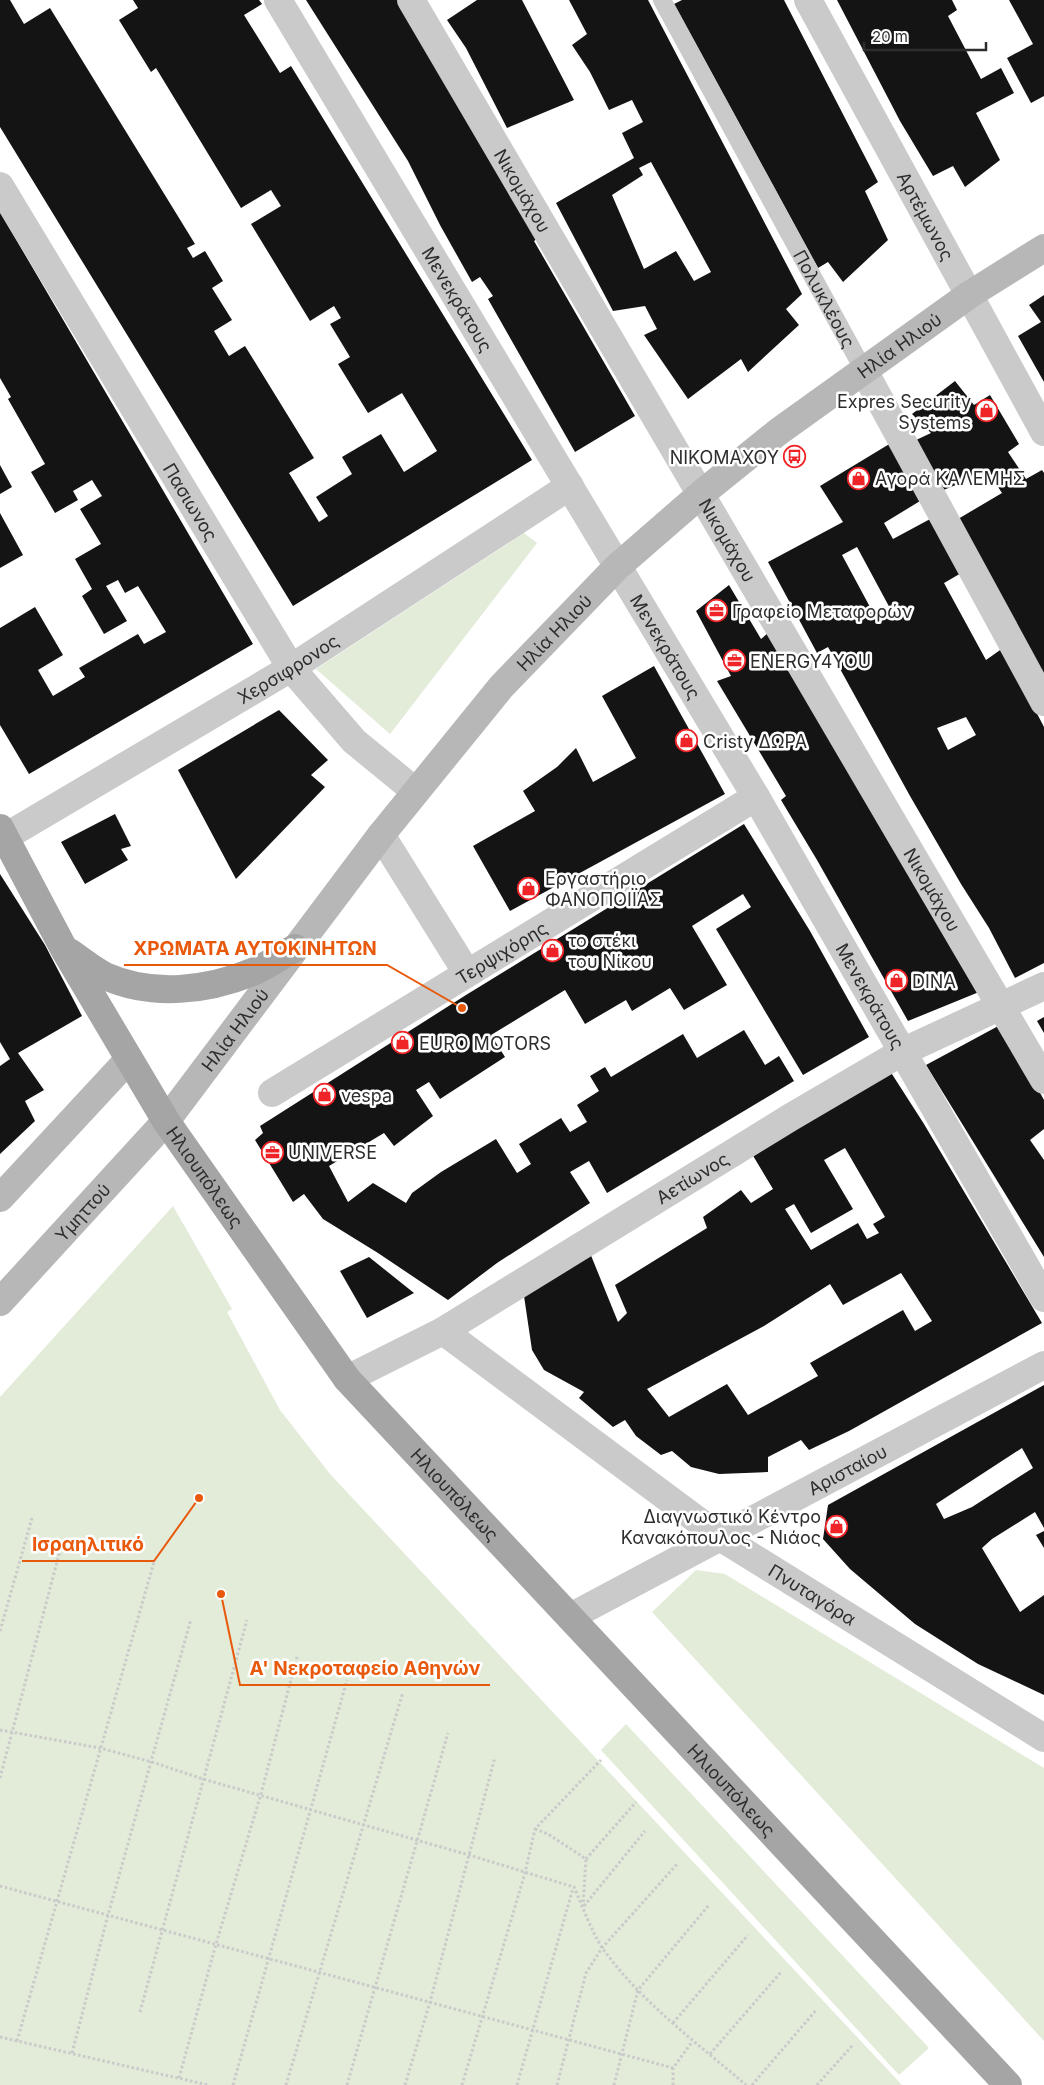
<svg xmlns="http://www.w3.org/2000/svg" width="1044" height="2085" font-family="Inter,sans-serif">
  <rect width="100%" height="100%" fill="#fff"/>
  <path fill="#e2ecd9" d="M524 533 537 543 390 734 316 669Z
    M173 1206 232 1309 227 1312 280 1410 330 1474 902 2085H0V1397Z
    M696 1570 725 1574 1044 1768V2041L652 1612Z
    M626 1724 929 2048 899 2075 601 1750Z"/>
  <path fill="#141414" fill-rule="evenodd" d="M0 0H10L24 24 50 8 195 244 187 248 193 258 205 251 223 281 212 288 232 320 214 331 229 356 245 346 314 458 289 473 319 522 328 516 316 497 352 474 342 457 381 434 404 472 437 451 402 393 368 413 338 364 350 357 330 324 341 318 334 306 310 321 251 224 281 206 271 190 241 208 156 68 151 72 119 20 138 8 133 0H259L262 4 244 15 280 73 291 66 532 460 293 606 0 127Z
    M306 0H401L543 235 534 241 635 416 575 452 488 299 493 296 480 277 472 282 440 225 408 161Z
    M477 0H522L574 100 507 128 466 48 447 20Z
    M569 0H648L802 294 786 309 799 325 748 372 741 359 688 399 644 335 657 329 645 306 613 311 556 203 634 158 622 133 643 122 632 100 609 110 590 72 572 45 587 34ZM651 162 711 272 694 281 676 251 644 269 612 195 643 175 639 168Z
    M682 0H784L878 182 865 191 888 240 843 282 828 262 818 268 674 4Z
    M837 0H952L957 10 948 16 981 79 1001 68 1014 93 976 113 1000 160 965 187 953 166 933 176 900 121Z
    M1009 0H1044V96L1031 103 1007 58 1033 44Z
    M0 212 253 644 29 774 0 725V628L35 607 63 655 38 670 53 696 85 677 79 668 138 634 144 644 166 632 138 586 125 593 118 580 106 586 127 621 104 634 82 596 92 589 75 559 101 544 80 509 102 496 92 480 73 491 78 500 55 513 31 472 45 464 8 399 11 397 0 378Z
    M1044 295V382L1018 336 1041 322 1029 305Z
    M955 381 974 405 990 395 1019 444 1008 452 1026 479 1042 470 1044 473V679L958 519 1002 493 988 472 941 491 914 441 931 433 912 414Z
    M891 443 925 498 884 523 893 539 932 518 963 572 944 583 986 660 1003 648 1044 727V963L1015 978 989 928 961 884 910 796 828 647 817 653 768 562 843 522 820 486ZM857 547 892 612 877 620 842 555ZM966 717 976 735 948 750 937 728Z
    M0 465 12 487 0 494Z
    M0 513 23 555 0 568Z
    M729 585 761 639 769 632 979 992 908 1021 817 860 781 800 786 796 717 681 731 676 696 611Z
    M654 666 725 794 510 911 473 846 535 811 523 791 557 767 576 748 593 782 636 758 602 696Z
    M279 710 328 760 311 775 325 787 236 879 178 770Z
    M115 814 131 846 121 849 128 860 85 884 61 842Z
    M744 824 810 931 869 1037 803 1075 716 929 751 907 743 894 692 926 727 985 684 1010 670 988 632 1011 626 1000 585 1024 565 990 491 1035 505 1057 440 1099 429 1082 416 1090 433 1116 394 1146 384 1133 329 1166 348 1202 373 1183 406 1203 412 1193 441 1172 496 1139 517 1173 531 1164 519 1144 561 1118 570 1132 587 1122 577 1105 599 1091 590 1076 605 1067 611 1077 683 1034 697 1058 744 1030 765 1065 779 1056 794 1081 607 1193 589 1161 570 1172 590 1203 497 1263 448 1300 378 1253 323 1219 304 1194 293 1202 255 1140 263 1133 260 1126 466 995Z
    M0 874 45 945 82 1016 18 1053 44 1090 25 1101 35 1121 0 1154V1066L10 1059 0 1042Z
    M1044 1017V1033L1037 1021Z
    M1002 1024 1044 1100V1129L1030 1140 1044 1160V1257L926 1065Z
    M890 1071 924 1124 1042 1323 849 1431 809 1450 801 1440 768 1457V1472L719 1474 691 1467 672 1451 661 1455 636 1436 625 1420 613 1427 579 1398 584 1392 544 1370 532 1350 524 1296 590 1253 618 1322 627 1313 615 1285 707 1228 703 1217 741 1190 751 1203 773 1189 752 1154ZM845 1148 885 1217 873 1224 879 1233 867 1239 858 1223 811 1250 785 1209 794 1204 811 1233 853 1209 824 1160ZM901 1273 932 1321 915 1331 903 1310 810 1363 818 1376 748 1415 727 1384 669 1417 647 1389 764 1326 830 1284 843 1305Z
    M369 1257 414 1293 367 1318 340 1271Z
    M1044 1385V1528L1035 1512 992 1539 982 1548 1020 1612 1044 1595V1695L978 1664 915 1624 850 1569 823 1539 828 1505ZM1022 1448 1033 1468 972 1507 944 1519 936 1504Z
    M1044 1531V1548L1036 1535Z"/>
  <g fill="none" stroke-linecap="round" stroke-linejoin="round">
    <path stroke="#cacaca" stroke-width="3" stroke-dasharray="2.5 2.5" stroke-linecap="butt" d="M0 1631 32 1518
      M0 1730 100 1748 152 1762 203 1779 469 1855 574 1887C582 1905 592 1933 603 1949 642 2003 696 2042 746 2085
      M0 1778 62 1543
      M535 1829 548 1834 586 1859 583 1906
      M586 1859 636 1802
      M0 1886 673 2068
      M584 1906 645 1831
      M140 2012 247 1620
      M673 2023 748 1935
      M0 2037 208 2085
      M17 2041 154 1562
      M72 2053 108 1915 191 1619
      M710 2054 781 1972
      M179 2078 216 1944 261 1794 297 1657
      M233 2085 347 1680
      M286 2085 403 1692
      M347 2085 448 1733
      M405 2085 430 2002 495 1757
      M462 2085 525 1873 535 1829 601 1760
      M517 2085 573 1888
      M557 2085 586 1973 602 1948 678 1863
      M614 2085 638 1990 709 1905
      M673 2085V2068L692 2042
      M752 2085 817 2009
      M817 2085 852 2046"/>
    <path stroke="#cacaca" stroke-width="18" id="s1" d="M662 0 863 369"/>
    <g stroke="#cacaca" stroke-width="28">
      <path id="s2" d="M278 0 756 797 1044 1298"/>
      <path id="s3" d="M411 0 1044 1080"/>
      <path id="s4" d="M808 0 1044 432"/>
      <path id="s5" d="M0 186 291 668 354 741 415 791"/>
      <path d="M863 369 1044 702"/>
      <path d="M381 835 467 973"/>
      <path id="s6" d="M0 840 291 668 570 486"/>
      <path id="s7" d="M272 1093 756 797"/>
      <path id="s8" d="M443 1331 720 1537 1044 1738"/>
      <path id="s9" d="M347 1379 443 1331 791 1117 902 1052 1044 986"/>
      <path id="s10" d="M570 1617 1044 1365"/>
    </g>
    <g stroke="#b7b7b7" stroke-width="28">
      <path d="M0 1198 129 1059"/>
      <path id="s11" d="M0 1302 166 1121 381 835 501 687 617 567 701 494 778 432 969 295 1044 248"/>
    </g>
    <g stroke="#a5a5a5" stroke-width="28">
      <path id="s12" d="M0 828 64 949 166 1121 347 1379 1008 2085"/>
      <path d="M69 952C81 960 93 970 105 976 152 997 208 991 255 971 269 965 282 955 295 948"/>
    </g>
  </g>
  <defs>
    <symbol id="shop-ring" viewBox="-11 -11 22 22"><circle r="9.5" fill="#fff" stroke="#f02327" stroke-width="1.5"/><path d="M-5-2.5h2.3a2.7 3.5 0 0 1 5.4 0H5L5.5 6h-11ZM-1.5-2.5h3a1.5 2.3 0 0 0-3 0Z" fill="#f02327"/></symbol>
    <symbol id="bus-ring" viewBox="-11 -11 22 22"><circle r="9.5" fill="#fff" stroke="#f02327" stroke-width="1.5"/><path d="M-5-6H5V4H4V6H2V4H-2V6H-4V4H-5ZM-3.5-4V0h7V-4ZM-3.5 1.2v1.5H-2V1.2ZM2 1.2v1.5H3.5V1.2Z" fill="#f02327"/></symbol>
    <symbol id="office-ring" viewBox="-11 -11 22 22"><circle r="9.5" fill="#fff" stroke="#f02327" stroke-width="1.5"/><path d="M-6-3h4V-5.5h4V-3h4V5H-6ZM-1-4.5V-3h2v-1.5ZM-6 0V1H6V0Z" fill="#f02327"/></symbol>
  </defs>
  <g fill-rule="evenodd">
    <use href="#shop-ring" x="974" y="398" width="25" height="25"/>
    <use href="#bus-ring" x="782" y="444" width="25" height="25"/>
    <use href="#shop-ring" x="846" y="466" width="25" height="25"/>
    <use href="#office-ring" x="704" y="598" width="25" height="25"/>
    <use href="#office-ring" x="722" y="648" width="25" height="25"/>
    <use href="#shop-ring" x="674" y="728" width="25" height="25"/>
    <use href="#shop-ring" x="516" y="876" width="25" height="25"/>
    <use href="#shop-ring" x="540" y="938" width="25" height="25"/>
    <use href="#shop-ring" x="884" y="968" width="25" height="25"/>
    <use href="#shop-ring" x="390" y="1030" width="25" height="25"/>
    <use href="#shop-ring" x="312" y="1082" width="25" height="25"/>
    <use href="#office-ring" x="260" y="1140" width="25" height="25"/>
    <use href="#shop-ring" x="824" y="1514" width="25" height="25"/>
  </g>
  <g text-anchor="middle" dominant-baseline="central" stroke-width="5" stroke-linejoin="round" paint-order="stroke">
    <g font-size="18" fill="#2d2d2d" stroke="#fff">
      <text stroke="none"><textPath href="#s3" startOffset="221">Νικομάχου</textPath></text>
      <text stroke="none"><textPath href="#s4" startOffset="246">Αρτέμωνος</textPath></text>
      <text stroke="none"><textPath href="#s1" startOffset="340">Πολυκλέους</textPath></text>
      <text stroke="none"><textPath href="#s2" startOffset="349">Μενεκράτους</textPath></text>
      <text stroke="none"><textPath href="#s11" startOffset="1320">Ηλία Ηλιού</textPath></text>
      <text stroke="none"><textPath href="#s5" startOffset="369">Πασιωνος</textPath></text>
      <text stroke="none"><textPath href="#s3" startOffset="626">Νικομάχου</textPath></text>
      <text stroke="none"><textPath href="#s11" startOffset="870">Ηλία Ηλιού</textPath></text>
      <text stroke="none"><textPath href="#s2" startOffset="754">Μενεκράτους</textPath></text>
      <text stroke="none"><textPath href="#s6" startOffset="335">Χερσιφρονος</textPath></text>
      <text stroke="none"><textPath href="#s3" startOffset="1031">Νικομάχου</textPath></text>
      <text stroke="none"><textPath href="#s7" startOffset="269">Τερψιχόρης</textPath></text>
      <text stroke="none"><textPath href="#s2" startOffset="1159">Μενεκράτους</textPath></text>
      <text stroke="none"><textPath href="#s11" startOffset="360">Ηλία Ηλιού</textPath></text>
      <text stroke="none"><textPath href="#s12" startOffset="405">Ηλιουπόλεως</textPath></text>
      <text stroke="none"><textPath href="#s9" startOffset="400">Αετίωνος</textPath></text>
      <text stroke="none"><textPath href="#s11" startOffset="122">Υμηττού</textPath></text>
      <text stroke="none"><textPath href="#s10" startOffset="314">Αρισταίου</textPath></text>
      <text stroke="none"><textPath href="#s12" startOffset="810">Ηλιουπόλεως</textPath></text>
      <text stroke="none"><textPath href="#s8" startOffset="454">Πνυταγόρα</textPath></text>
      <text stroke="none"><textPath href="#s12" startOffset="1215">Ηλιουπόλεως</textPath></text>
    </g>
    <g font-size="18" fill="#2d2d2d" stroke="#fff" text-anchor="start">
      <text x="971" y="401" text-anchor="end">Expres Security<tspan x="971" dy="21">Systems</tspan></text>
      <text x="779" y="457" text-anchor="end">ΝΙΚΟΜΑΧΟΥ</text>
      <text x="875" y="478">Αγορά ΚΑΛΕΜΗΣ</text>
      <text x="732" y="611">Γραφείο Μεταφορών</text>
      <text x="750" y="661">ENERGY4YOU</text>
      <text x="703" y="741">Cristy ΔΩΡΑ</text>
      <text x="545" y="878">Εργαστήριο<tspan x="545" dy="21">ΦΑΝΟΠΟΙΪΑΣ</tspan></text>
      <text x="568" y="940">το στέκι<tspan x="568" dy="21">του Νίκου</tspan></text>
      <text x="912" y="981">DINA</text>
      <text x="419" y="1043">EURO MOTORS</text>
      <text x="341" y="1095">vespa</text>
      <text x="288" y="1152">UNIVERSE</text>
      <text x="821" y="1516" text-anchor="end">Διαγνωστικό Κέντρο<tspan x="821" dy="21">Κανακόπουλος - Νιάος</tspan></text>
    </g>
  </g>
  <path fill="none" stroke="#e8590c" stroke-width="2" d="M462 1008L387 965H124M199 1498L154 1561H22M221 1594L240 1685H490"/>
  <g fill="#e8590c" stroke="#fff" stroke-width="2">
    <circle cx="462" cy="1008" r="5"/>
    <circle cx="199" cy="1498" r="5"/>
    <circle cx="221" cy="1594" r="5"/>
  </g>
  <g font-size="19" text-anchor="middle" font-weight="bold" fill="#e8590c" stroke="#fff" stroke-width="5" stroke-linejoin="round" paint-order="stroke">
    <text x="255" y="955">ΧΡΩΜΑΤΑ ΑΥΤΟΚΙΝΗΤΩΝ</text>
    <text x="88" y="1551">Ισραηλιτικό</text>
    <text x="365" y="1675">Α' Νεκροταφείο Αθηνών</text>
  </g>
  <path d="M864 42v8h122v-8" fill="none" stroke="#2d2d2d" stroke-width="2.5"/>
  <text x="872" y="42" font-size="15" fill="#2d2d2d" stroke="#ffffff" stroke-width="4" paint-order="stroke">20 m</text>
</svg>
